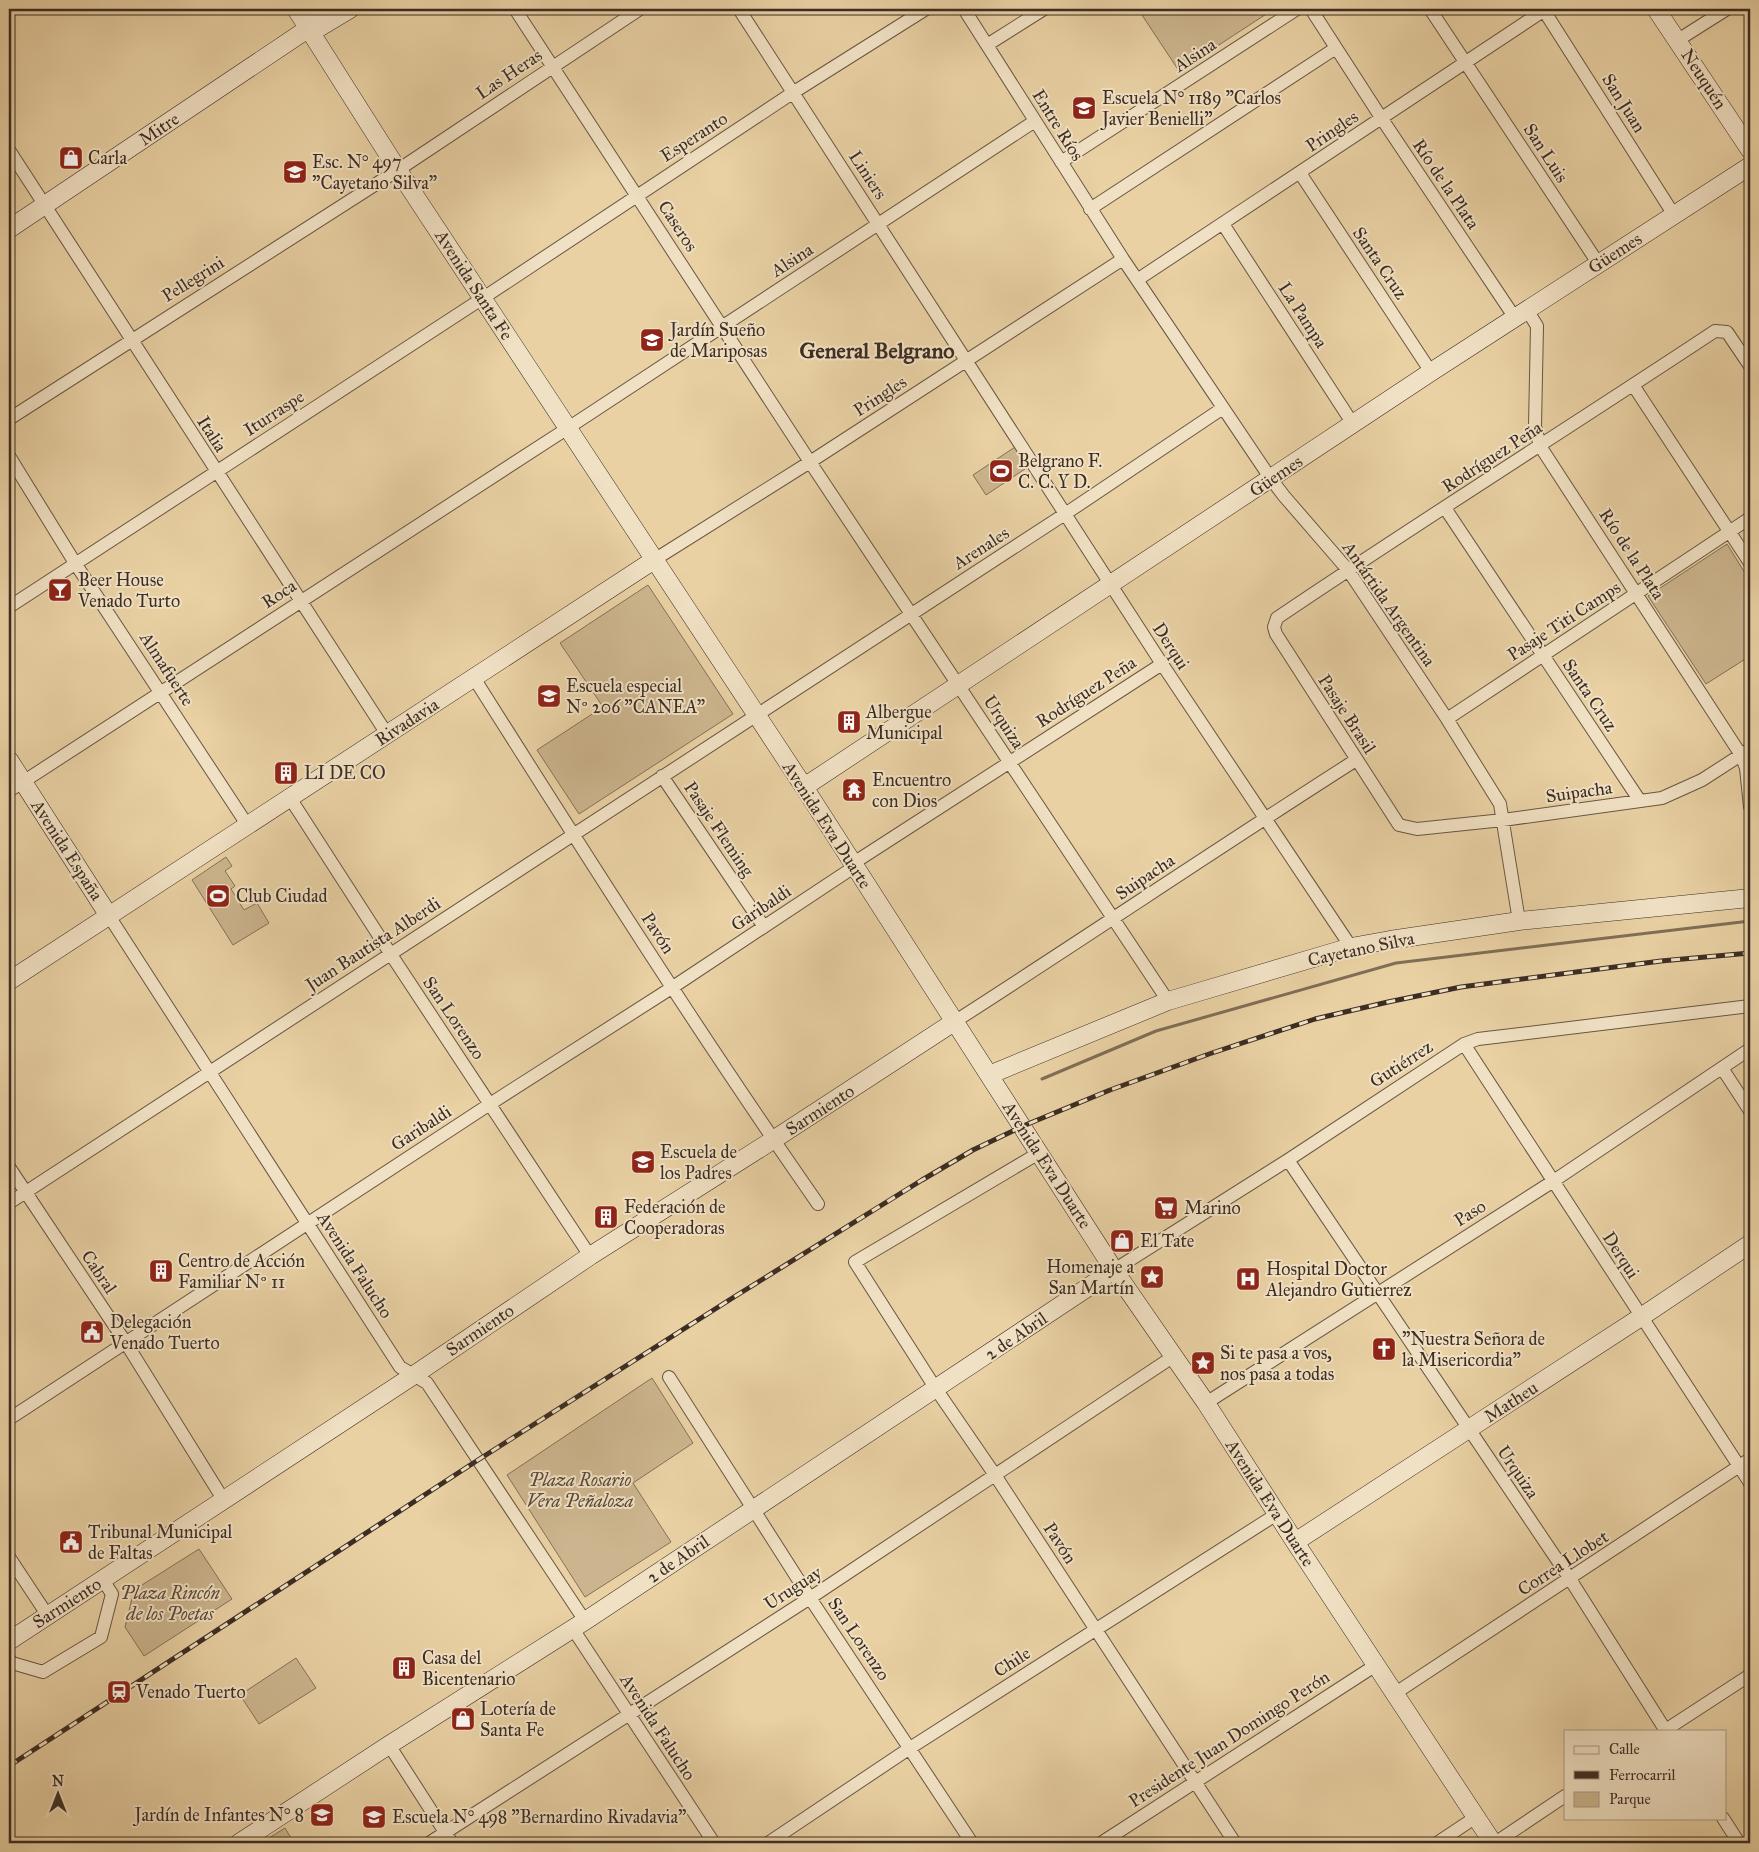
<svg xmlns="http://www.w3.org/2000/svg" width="1759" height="1852" font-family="'IM FELL Great Primer',serif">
  <rect width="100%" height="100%" fill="#e9d1a4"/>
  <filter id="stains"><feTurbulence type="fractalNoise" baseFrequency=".004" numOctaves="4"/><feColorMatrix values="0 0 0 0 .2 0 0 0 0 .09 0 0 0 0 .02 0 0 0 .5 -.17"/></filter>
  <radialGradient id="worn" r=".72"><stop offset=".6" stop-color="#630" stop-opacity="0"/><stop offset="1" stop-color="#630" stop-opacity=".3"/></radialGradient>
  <path fill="#ccb58e" stroke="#847159" d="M1138 9H1274L1179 71Z
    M1015 447 1028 467 986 495 973 475Z
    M1727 544 1750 581V656L1706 684 1648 596Z
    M648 585 733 714 579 814 537 750 603 707 560 643Z
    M226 857 232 866 225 871 235 886 231 889 244 910 257 903 269 923 233 945 192 880Z
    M652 1378 693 1443 633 1483 671 1542 585 1597 507 1475Z
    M199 1549 232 1599 144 1656 125 1627 134 1590Z
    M296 1658 316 1688 259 1724 240 1695Z
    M285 1828 294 1843H261Z"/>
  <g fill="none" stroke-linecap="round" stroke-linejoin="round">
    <path stroke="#806e56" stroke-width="3" d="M1042 1079 1156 1031 1396 963 1750 921"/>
    <defs>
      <path id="street" d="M515 9 810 462 1168 1001
        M739 9 1162 664 1351 947
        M964 9 1123 259 1271 479 1284 496 1348 570 1447 719 1500 804 1519 921
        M1311 9 1382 119 1515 318
        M1430 9 1598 263
        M1543 9 1674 215
        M9 11 12 9
        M1678 40 1727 9
        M987 45 1044 9
        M9 150 387 734
        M1061 162 1297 9
        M1300 173 1431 372
        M1090 209 1336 48
        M1223 224 1353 424
        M1137 280 1546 9
        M1527 310 1537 326 1535 426 1540 446 1741 755 1746 768 1750 807
        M1750 366 1727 332 1715 331C1570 427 1422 520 1277 618L1274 627 1276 634 1399 825 1417 829 1503 820 1662 798 1702 780 1750 749
        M1633 385 1750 563
        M9 419 398 170 640 9
        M9 456 75 563 248 826
        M1445 508 1640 801
        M654 560 810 462 1123 259
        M9 607 483 298 794 92 926 9
        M474 678C586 855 698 1032 818 1204
        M1447 719 1750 518
        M662 776 764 927
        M9 791 568 428 1035 121
        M290 798 390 953 590 1256
        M852 864 1162 664
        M109 916 400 1367 427 1383 585 1621
        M954 1022C1088 936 1221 846 1356 760
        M1464 1044 1750 1483
        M1722 1068 1750 1111
        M1039 1153 855 1262 936 1389 995 1475 1235 1843
        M1288 1160 1570 1579 1666 1731
        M9 1167 126 1343 223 1499
        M9 1203 1065 514 1223 408
        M1114 1270 1288 1160 1464 1044 1478 1039 1495 1037 1750 1006
        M669 1377 810 1598 972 1843
        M1206 1403 1552 1182 1750 1049
        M9 1419 490 1104 673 987 854 867
        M9 1557 48 1616
        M573 1629 714 1843
        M9 1659 12 1663 43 1672 101 1637 112 1594 103 1580
        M1394 1694 1750 1459
        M1664 1731 1750 1675
        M389 1745 452 1843
        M1723 1818 1739 1843
        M429 1843 810 1598 1174 1356
        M768 1843 910 1748 1277 1514
        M1101 1843 1376 1665
        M1437 1843 1476 1817
        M1495 1843 1565 1796"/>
      <path id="secondary" d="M296 9 398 170 804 787 1114 1270 1206 1403 1295 1542 1493 1843
        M1656 9 1750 150
        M320 27 350 9
        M9 229 309 28 319 16 330 9
        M9 760 109 916
        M804 787 1431 372 1750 166
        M9 981 654 560
        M989 1075 1168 1001 1351 947 1390 940 1519 921 1750 898
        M1295 1542 1641 1317 1750 1244
        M9 1641 414 1375 590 1256 773 1140 954 1022
        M239 1843 389 1745 585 1621 1114 1270"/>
    </defs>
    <use href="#street" stroke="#675644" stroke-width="14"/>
    <use href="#secondary" stroke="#3c2d24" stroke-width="19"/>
    <use href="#street" stroke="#f1e1c4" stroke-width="12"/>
    <use href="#secondary" stroke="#f1e1c4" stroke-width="18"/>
    <defs>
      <path id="rail" d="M9 1766 478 1460 734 1297 922 1180 973 1150 1023 1126 1110 1090 1209 1054 1315 1019 1388 1002 1461 987 1661 961 1750 953"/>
    </defs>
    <use href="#rail" stroke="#3c2d24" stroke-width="5"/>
    <use href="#rail" stroke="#f1e1c4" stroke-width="3" stroke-dasharray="9" stroke-linecap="butt"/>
  </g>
  <defs>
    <symbol id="school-square" viewBox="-11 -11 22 22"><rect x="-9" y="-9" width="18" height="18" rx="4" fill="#8f2418" stroke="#f1e1c4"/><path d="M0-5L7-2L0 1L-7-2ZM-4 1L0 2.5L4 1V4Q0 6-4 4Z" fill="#fff"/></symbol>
    <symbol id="shop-square" viewBox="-11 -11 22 22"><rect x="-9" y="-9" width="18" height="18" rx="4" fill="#8f2418" stroke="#f1e1c4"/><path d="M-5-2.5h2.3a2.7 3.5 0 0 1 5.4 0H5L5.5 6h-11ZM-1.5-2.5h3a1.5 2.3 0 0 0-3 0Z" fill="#fff"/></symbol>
    <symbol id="stadium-square" viewBox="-11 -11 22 22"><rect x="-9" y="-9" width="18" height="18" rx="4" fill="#8f2418" stroke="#f1e1c4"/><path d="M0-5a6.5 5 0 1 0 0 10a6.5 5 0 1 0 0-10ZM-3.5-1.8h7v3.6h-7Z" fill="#fff"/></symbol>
    <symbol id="bar-square" viewBox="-11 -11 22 22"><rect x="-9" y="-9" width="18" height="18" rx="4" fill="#8f2418" stroke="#f1e1c4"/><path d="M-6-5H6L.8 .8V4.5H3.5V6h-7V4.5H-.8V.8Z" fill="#fff"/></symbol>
    <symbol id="building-square" viewBox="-11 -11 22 22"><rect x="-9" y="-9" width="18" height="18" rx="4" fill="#8f2418" stroke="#f1e1c4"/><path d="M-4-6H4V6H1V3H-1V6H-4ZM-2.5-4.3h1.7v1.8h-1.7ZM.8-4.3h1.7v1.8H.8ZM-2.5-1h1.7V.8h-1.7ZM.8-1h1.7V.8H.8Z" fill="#fff"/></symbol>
    <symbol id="temple-square" viewBox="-11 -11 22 22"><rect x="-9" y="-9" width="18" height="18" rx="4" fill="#8f2418" stroke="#f1e1c4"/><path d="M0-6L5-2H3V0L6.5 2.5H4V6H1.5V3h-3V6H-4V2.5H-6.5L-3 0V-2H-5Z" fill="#fff"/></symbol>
    <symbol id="supermarket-square" viewBox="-11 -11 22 22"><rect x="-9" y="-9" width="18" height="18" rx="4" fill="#8f2418" stroke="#f1e1c4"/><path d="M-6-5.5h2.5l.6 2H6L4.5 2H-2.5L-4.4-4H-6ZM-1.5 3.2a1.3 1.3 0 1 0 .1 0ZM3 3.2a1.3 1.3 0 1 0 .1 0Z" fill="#fff"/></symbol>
    <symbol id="sight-square" viewBox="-11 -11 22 22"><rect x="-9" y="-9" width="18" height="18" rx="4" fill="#8f2418" stroke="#f1e1c4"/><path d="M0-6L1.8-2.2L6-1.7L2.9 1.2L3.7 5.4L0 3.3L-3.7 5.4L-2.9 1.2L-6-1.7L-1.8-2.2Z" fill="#fff"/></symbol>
    <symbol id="hospital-square" viewBox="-11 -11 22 22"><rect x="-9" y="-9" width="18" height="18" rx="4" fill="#8f2418" stroke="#f1e1c4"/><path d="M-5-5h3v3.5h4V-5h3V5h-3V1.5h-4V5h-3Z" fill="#fff"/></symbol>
    <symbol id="civic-square" viewBox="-11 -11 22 22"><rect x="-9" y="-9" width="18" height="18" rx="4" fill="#8f2418" stroke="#f1e1c4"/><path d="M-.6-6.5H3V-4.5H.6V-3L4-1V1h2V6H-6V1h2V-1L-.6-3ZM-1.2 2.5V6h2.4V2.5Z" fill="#fff"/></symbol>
    <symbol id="church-square" viewBox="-11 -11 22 22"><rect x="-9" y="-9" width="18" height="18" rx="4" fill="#8f2418" stroke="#f1e1c4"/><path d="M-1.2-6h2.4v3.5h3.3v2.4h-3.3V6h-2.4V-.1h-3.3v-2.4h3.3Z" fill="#fff"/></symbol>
    <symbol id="station-square" viewBox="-11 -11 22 22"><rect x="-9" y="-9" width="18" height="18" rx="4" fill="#8f2418" stroke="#f1e1c4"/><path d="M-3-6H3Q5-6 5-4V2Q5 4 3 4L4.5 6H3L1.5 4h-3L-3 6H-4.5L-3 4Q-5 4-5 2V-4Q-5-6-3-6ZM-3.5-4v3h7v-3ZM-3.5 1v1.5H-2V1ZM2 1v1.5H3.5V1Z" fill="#fff"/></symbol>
  </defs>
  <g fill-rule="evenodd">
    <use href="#school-square" x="1070" y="94" width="28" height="28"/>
    <use href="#shop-square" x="57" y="144" width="28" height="28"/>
    <use href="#school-square" x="281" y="158" width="28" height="28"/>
    <use href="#school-square" x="638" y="326" width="28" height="28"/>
    <use href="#stadium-square" x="987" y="457" width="28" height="28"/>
    <use href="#bar-square" x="46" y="576" width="28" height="28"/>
    <use href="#school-square" x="535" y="682" width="28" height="28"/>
    <use href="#building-square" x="835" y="708" width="28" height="28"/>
    <use href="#building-square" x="272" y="759" width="28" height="28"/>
    <use href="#temple-square" x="840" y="776" width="28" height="28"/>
    <use href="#stadium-square" x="204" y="882" width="28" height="28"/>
    <use href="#school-square" x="629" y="1148" width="28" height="28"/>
    <use href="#supermarket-square" x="1152" y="1194" width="28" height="28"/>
    <use href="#building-square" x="592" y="1203" width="28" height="28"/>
    <use href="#shop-square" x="1108" y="1227" width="28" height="28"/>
    <use href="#building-square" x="147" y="1257" width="28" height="28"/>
    <use href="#sight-square" x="1138" y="1263" width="28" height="28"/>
    <use href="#hospital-square" x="1234" y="1265" width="28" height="28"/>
    <use href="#civic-square" x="78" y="1318" width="28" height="28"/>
    <use href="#church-square" x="1370" y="1335" width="28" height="28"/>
    <use href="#sight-square" x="1189" y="1349" width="28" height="28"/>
    <use href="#civic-square" x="57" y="1528" width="28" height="28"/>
    <use href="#building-square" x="390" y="1654" width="28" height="28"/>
    <use href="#station-square" x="105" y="1678" width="28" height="28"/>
    <use href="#shop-square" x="449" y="1705" width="28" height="28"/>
    <use href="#school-square" x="308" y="1801" width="28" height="28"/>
    <use href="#school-square" x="360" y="1803" width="28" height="28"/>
  </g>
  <g text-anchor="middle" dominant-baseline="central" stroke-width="4" stroke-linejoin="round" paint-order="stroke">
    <g font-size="18" fill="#3c2d24" stroke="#f1e1c4">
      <text transform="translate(1195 55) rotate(-33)">Alsina</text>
      <text transform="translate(509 74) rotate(-34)">Las Heras</text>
      <text transform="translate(1704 79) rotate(57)">Neuquén</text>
      <text transform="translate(1624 103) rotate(58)">San Juan</text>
      <text transform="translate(1058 125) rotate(58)">Entre Ríos</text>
      <text transform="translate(159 129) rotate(-34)">Mitre</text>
      <text transform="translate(1332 131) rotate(-34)">Pringles</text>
      <text transform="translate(694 137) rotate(-33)">Esperanto</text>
      <text transform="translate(1546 153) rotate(57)">San Luis</text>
      <text transform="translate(868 175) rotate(57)">Liniers</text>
      <text transform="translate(1446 184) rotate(56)">Río de la Plata</text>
      <text transform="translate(678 226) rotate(57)">Caseros</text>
      <text transform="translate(1615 253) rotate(-33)">Güemes</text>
      <text transform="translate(792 260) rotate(-33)">Alsina</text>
      <text transform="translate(1380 263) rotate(56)">Santa Cruz</text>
      <text transform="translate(193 279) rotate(-32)">Pellegrini</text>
      <text transform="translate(474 285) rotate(57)">Avenida Santa Fe</text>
      <text transform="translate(1303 315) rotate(57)">La Pampa</text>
      <text transform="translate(880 396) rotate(-33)">Pringles</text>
      <text transform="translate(274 413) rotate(-33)">Iturraspe</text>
      <text transform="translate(212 434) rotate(57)">Italia</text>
      <text transform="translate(1492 457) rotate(-33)">Rodríguez Peña</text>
      <text transform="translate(1276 476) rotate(-34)">Güemes</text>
      <text transform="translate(981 548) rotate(-33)">Arenales</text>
      <text transform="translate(1632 554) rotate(57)">Río de la Plata</text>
      <text transform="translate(279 594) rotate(-33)">Roca</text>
      <text transform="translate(1389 604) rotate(55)">Antártida Argentina</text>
      <text transform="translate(1564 621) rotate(-33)">Pasaje Titi Camps</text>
      <text transform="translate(1171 646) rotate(57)">Derqui</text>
      <text transform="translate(167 669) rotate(57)">Almafuerte</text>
      <text transform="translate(1086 692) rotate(-33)">Rodríguez Peña</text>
      <text transform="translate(1590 695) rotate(56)">Santa Cruz</text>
      <text transform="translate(1347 714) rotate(57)">Pasaje Brasil</text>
      <text transform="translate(407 722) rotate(-33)">Rivadavia</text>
      <text transform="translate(1004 722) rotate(57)">Urquiza</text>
      <text transform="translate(1579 792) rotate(-8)">Suipacha</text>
      <text transform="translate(827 825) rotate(57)">Avenida Eva Duarte</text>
      <text transform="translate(719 829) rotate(56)">Pasaje Fleming</text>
      <text transform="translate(67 850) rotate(57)">Avenida España</text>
      <text transform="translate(1145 877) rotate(-34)">Suipacha</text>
      <text transform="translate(761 908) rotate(-34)">Garibaldi</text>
      <text transform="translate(658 933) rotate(57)">Pavón</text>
      <text transform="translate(373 944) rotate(-33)">Juan Bautista Alberdi</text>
      <text transform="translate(1361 949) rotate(-12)">Cayetano Silva</text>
      <text transform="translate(454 1018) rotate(56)">San Lorenzo</text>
      <text transform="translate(1401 1064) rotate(-33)">Gutiérrez</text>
      <text transform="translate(820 1110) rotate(-33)">Sarmiento</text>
      <text transform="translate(421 1128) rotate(-33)">Garibaldi</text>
      <text transform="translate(1047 1165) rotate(57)">Avenida Eva Duarte</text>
      <text transform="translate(1470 1213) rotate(-32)">Paso</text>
      <text transform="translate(1621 1255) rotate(57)">Derqui</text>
      <text transform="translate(355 1265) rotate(57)">Avenida Falucho</text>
      <text transform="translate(99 1272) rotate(56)">Cabral</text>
      <text transform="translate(480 1330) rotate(-34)">Sarmiento</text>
      <text transform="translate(1016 1336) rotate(-34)">2 de Abril</text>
      <text transform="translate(1511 1402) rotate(-33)">Matheu</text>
      <text transform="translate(1518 1472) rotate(56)">Urquiza</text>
      <text transform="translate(1270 1503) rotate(57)">Avenida Eva Duarte</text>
      <text transform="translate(1060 1543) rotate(57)">Pavón</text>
      <text transform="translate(678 1559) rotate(-34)">2 de Abril</text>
      <text transform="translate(1563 1563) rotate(-33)">Correa Llobet</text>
      <text transform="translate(793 1588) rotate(-33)">Uruguay</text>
      <text transform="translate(67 1603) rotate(-33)">Sarmiento</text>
      <text transform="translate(859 1639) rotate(56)">San Lorenzo</text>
      <text transform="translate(1012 1662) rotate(-33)">Chile</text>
      <text transform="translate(658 1727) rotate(57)">Avenida Falucho</text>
      <text transform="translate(1229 1739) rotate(-33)">Presidente Juan Domingo Perón</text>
    </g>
    <g font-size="18" fill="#3c2d24" stroke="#f1e1c4" text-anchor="start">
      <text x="1102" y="98">Escuela N° 1189 "Carlos<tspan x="1102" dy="21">Javier Benielli"</tspan></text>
      <text x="88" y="158">Carla</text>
      <text x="312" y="162">Esc. N° 497<tspan x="312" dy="21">"Cayetano Silva"</tspan></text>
      <text x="670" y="330">Jardín Sueño<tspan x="670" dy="21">de Mariposas</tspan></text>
      <text x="1018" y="461">Belgrano F.<tspan x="1018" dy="21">C. C. Y D.</tspan></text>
      <text x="78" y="580">Beer House<tspan x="78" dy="21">Venado Turto</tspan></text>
      <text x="566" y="686">Escuela especial<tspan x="566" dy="21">Nº 206 "CANEA"</tspan></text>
      <text x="866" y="712">Albergue<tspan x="866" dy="21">Municipal</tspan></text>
      <text x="304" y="773">LI DE CO</text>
      <text x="872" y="780">Encuentro<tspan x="872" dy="21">con Dios</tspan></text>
      <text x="236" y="896">Club Ciudad</text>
      <text x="660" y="1152">Escuela de<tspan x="660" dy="21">los Padres</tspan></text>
      <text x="624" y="1207">Federación de<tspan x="624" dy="21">Cooperadoras</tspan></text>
      <text x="1184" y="1208">Marino</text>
      <text x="1140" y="1241">El Tate</text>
      <text x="178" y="1261">Centro de Acción<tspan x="178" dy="21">Familiar Nº 11</tspan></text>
      <text x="1134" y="1267" text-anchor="end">Homenaje a<tspan x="1134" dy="21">San Martín</tspan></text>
      <text x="1266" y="1269">Hospital Doctor<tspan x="1266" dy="21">Alejandro Gutierrez</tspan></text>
      <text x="110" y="1322">Delegación<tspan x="110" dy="21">Venado Tuerto</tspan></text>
      <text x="1402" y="1339">"Nuestra Señora de<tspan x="1402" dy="21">la Misericordia"</tspan></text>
      <text x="1220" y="1353">Si te pasa a vos,<tspan x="1220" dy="21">nos pasa a todas</tspan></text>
      <text x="88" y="1532">Tribunal Municipal<tspan x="88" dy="21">de Faltas</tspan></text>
      <text x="422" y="1658">Casa del<tspan x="422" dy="21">Bicentenario</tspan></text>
      <text x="136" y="1692">Venado Tuerto</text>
      <text x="480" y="1709">Lotería de<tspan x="480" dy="21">Santa Fe</tspan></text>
      <text x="304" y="1815" text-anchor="end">Jardín de Infantes N° 8</text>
      <text x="392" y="1817">Escuela N° 498 "Bernardino Rivadavia"</text>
    </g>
    <g font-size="18" font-style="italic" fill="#594839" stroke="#f1e1c4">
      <text x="580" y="1480">Plaza Rosario<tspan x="580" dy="21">Vera Peñaloza</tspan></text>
      <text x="170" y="1593">Plaza Rincón<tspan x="170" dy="21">de los Poetas</tspan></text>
    </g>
    <g font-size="22" font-weight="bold" fill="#3c2d24" stroke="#f1e1c4">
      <text x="877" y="350">General Belgrano</text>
    </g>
  </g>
  <rect width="1759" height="1852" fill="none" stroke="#e9d1a4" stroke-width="30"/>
  <rect x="10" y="10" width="1739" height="1832" fill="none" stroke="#3c2d24" stroke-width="2.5"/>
  <rect x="15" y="15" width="1729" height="1822" fill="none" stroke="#3c2d24"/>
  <rect x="1564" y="1730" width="162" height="90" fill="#f1e1c4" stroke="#a99984"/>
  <rect x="1574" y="1746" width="25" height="8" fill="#f1e1c4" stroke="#a99984"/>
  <text x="1609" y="1754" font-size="15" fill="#3c2d24">Calle</text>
  <rect x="1574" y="1771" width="25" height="8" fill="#3c2d24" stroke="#a99984"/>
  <text x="1609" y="1780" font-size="15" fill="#3c2d24">Ferrocarril</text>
  <rect x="1574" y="1792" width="25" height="15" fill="#ccb58e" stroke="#a99984"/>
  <text x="1609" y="1804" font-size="15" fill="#3c2d24">Parque</text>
  <g transform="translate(58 1794)" stroke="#f1e1c4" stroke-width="4" paint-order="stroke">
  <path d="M0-4L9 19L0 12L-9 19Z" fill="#3c2d24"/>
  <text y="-8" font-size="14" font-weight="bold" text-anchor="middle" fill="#3c2d24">N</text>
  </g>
  <rect width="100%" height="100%" filter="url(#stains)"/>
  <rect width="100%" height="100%" fill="url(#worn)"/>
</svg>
